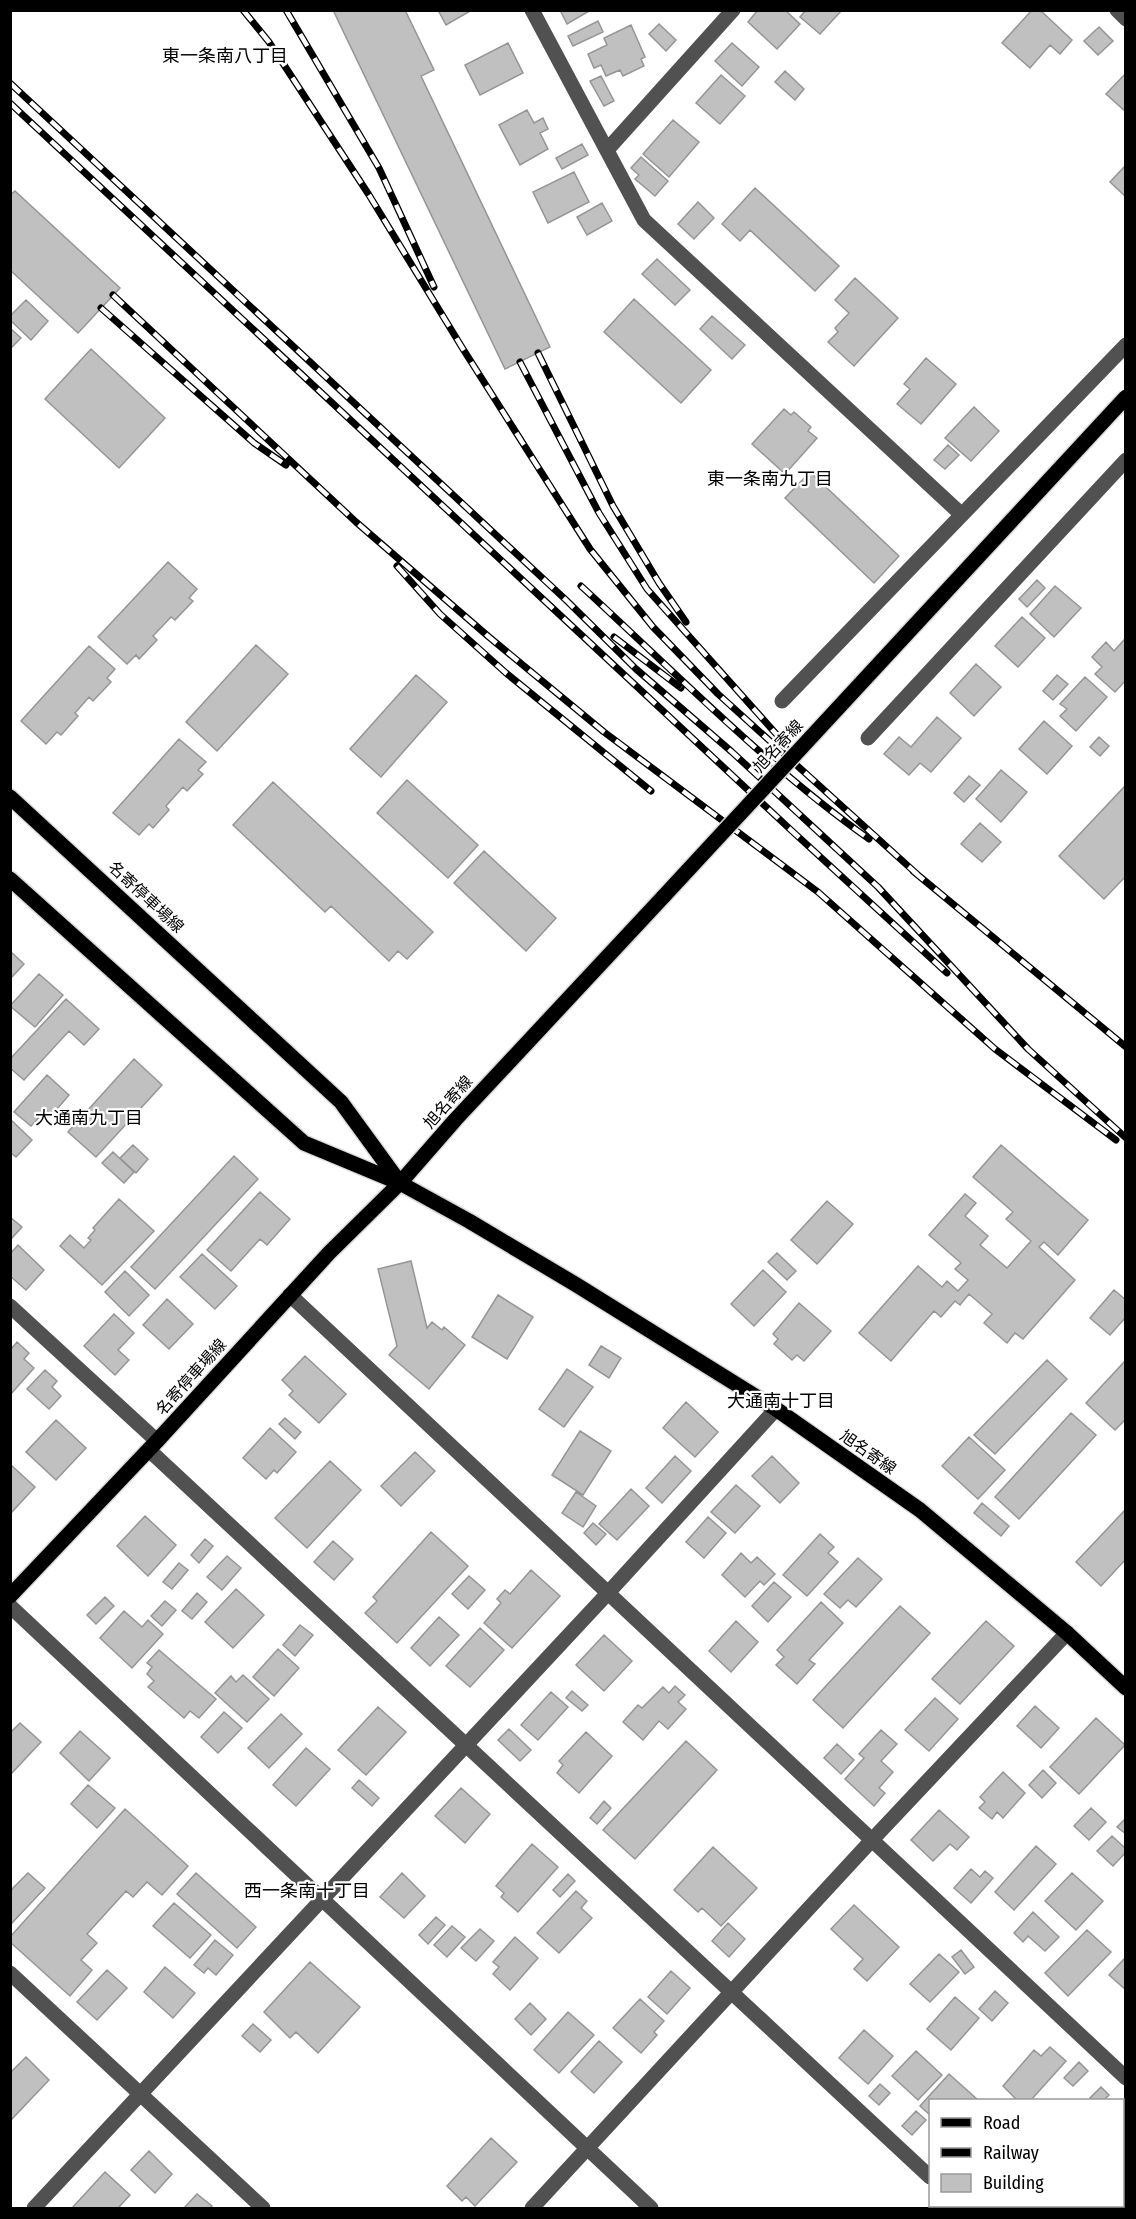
<svg xmlns="http://www.w3.org/2000/svg" width="1136" height="2219" font-family="'Fira Sans Condensed','Noto Sans JP',sans-serif">
  <rect width="100%" height="100%" fill="#fff"/>
  <path fill="#c0c0c0" stroke="#959595" stroke-width="1.5" d="M333 10H405L434 70 421 76 550 347 505 369Z
    M438 10H472L446 25Z
    M560 10H591L567 24Z
    M758 10H785L800 24 777 49 748 22Z
    M806 10H842L820 34 800 17Z
    M1032 10H1040L1072 40 1060 54 1050 45 1030 68 1002 43Z
    M598 21 603 32 573 46 568 36Z
    M659 24 676 40 666 51 649 34Z
    M631 25 645 57 641 59 644 66 623 76 620 70 606 76 601 65 594 68 588 54 607 45 604 38Z
    M1099 27 1113 41 1098 55 1084 41Z
    M508 43 523 73 480 95 465 65Z
    M732 43 759 67 742 86 715 61Z
    M785 71 804 89 795 100 775 82Z
    M1126 73V112L1106 94Z
    M721 75 745 96 720 124 696 103Z
    M601 76 614 101 604 106 590 81Z
    M527 110 534 123 543 118 548 129 540 133 548 149 520 165 499 125Z
    M673 120 699 142 669 177 643 154Z
    M582 144 588 155 562 169 556 158Z
    M641 157 668 181 655 196 635 179 639 175 631 168Z
    M1126 165V197L1110 182Z
    M574 172 589 202 548 223 533 192Z
    M755 188 839 266 815 291 750 230 740 241 722 224Z
    M15 191 120 288 78 333 10 270V195Z
    M698 202 714 218 694 239 678 224Z
    M602 203 612 221 587 235 577 217Z
    M657 259 690 290 675 305 642 274Z
    M855 278 898 318 854 366 828 342 838 332 835 328 849 313 835 300Z
    M634 299 711 370 681 403 604 332Z
    M26 300 48 321 31 340 10 320V316Z
    M712 316 745 345 732 359 700 329Z
    M10 328 21 338 10 349Z
    M91 349 165 418 119 468 45 399Z
    M926 358 956 384 921 424 897 404 910 389 904 384Z
    M974 407 999 431 971 461 945 438Z
    M784 409 791 415 794 412 811 427 808 431 817 438 785 474 752 444Z
    M948 445 959 455 945 469 934 460Z
    M810 472 899 556 874 583 785 498Z
    M168 562 197 589 189 598 193 601 175 620 171 617 153 636 157 640 139 659 136 655 127 664 98 637Z
    M1037 580 1045 588 1027 607 1019 599Z
    M1055 586 1081 608 1054 637 1030 614Z
    M1022 617 1045 638 1018 667 995 646Z
    M1125 639 1126 680 1115 692 1095 674 1102 667 1092 657 1106 642 1114 651Z
    M256 645 288 674 217 751 186 722Z
    M89 646 115 669 107 678 111 682 93 701 89 697 75 713 78 716 61 735 57 732 46 744 21 721Z
    M976 664 1001 687 974 716 950 693Z
    M416 675 447 702 381 777 350 749Z
    M1057 675 1068 684 1053 700 1043 691Z
    M1085 677 1107 697 1076 731 1060 716 1067 709 1060 704Z
    M937 717 961 738 931 772 920 763 909 775 884 754 899 737 911 747Z
    M1044 721 1072 746 1047 774 1019 749Z
    M1099 737 1109 746 1100 756 1090 747Z
    M179 739 206 762 198 770 203 774 187 791 183 787 166 806 169 810 153 828 149 824 139 835 113 813Z
    M1001 770 1027 792 1001 822 976 799Z
    M969 776 980 785 964 802 954 793Z
    M407 780 478 845 448 878 377 813Z
    M273 782 433 932 407 959 398 951 389 961 331 906 325 912 233 825Z
    M1126 785V876L1104 899 1059 856Z
    M980 823 1001 842 982 862 961 844Z
    M484 851 556 918 526 951 454 883Z
    M10 951 24 964 10 979Z
    M39 974 63 995 35 1027 10 1006Z
    M66 999 99 1029 84 1045 69 1031 24 1080 10 1068V1059Z
    M134 1059 162 1085 96 1157 68 1132Z
    M47 1075 69 1095 52 1115 46 1110 31 1126 14 1112Z
    M10 1119 32 1140 16 1157 10 1152Z
    M133 1145 148 1159 136 1173 120 1158Z
    M1001 1145 1088 1220 1058 1255 1044 1242 1039 1247 1075 1280 1023 1339 1015 1333 1007 1343 984 1323 992 1314 969 1294 960 1305 955 1301 941 1317 934 1311 891 1361 859 1333 918 1266 942 1287 947 1281 958 1291 968 1280 955 1269 961 1263 929 1235 965 1194 976 1203 965 1216 988 1236 980 1245 1007 1268 1031 1241 1006 1219 1013 1212 973 1177Z
    M113 1152 134 1172 124 1183 102 1163Z
    M234 1156 258 1179 155 1289 131 1267Z
    M260 1192 290 1219 267 1245 260 1239 231 1271 207 1250Z
    M119 1199 154 1231 102 1285 60 1246 70 1235 84 1248 91 1240 88 1238 95 1230 93 1228Z
    M827 1201 853 1224 817 1264 791 1240Z
    M10 1217 22 1227 10 1240Z
    M18 1245 44 1270 26 1290 10 1276V1254Z
    M777 1253 796 1271 787 1280 768 1262Z
    M202 1254 237 1286 215 1309 180 1277Z
    M411 1261 427 1328 432 1322 442 1330 444 1327 465 1345 429 1389 389 1355 397 1346 378 1269Z
    M763 1270 786 1292 754 1326 731 1304Z
    M125 1271 149 1295 129 1316 105 1292Z
    M1114 1290 1126 1300V1317L1110 1335 1090 1318Z
    M498 1295 533 1317 507 1359 472 1337Z
    M167 1299 193 1324 169 1349 143 1325Z
    M799 1303 831 1331 804 1361 797 1355 792 1360 774 1344 778 1339 773 1334Z
    M114 1314 134 1333 118 1350 129 1360 115 1375 84 1346Z
    M17 1342 29 1353 24 1359 34 1368 10 1395V1346L12 1348Z
    M601 1346 621 1358 609 1378 589 1365Z
    M305 1356 346 1394 319 1423 289 1395 293 1391 282 1380Z
    M1047 1360 1067 1379 995 1454 974 1435Z
    M1126 1360V1419L1115 1430 1086 1403Z
    M567 1369 593 1387 564 1427 539 1409Z
    M45 1370 57 1381 52 1387 61 1396 49 1409 27 1389Z
    M686 1402 718 1432 695 1457 663 1428Z
    M1071 1413 1096 1435 1019 1519 995 1497Z
    M285 1418 301 1432 295 1439 279 1424Z
    M56 1420 86 1448 56 1480 26 1452Z
    M270 1428 296 1452 277 1473 274 1470 266 1479 243 1458Z
    M580 1431 611 1451 583 1495 552 1475Z
    M969 1437 1005 1470 978 1499 942 1466Z
    M415 1452 435 1471 401 1506 381 1486Z
    M675 1456 691 1471 662 1503 646 1488Z
    M772 1456 799 1483 780 1503 752 1476Z
    M330 1461 361 1490 307 1548 275 1518Z
    M11 1465 35 1487 10 1514V1465Z
    M736 1485 760 1506 735 1533 711 1512Z
    M631 1489 649 1506 617 1540 599 1524Z
    M576 1492 596 1506 583 1527 562 1513Z
    M982 1503 1009 1526 1001 1536 974 1513Z
    M1126 1509V1559L1101 1586 1076 1562Z
    M145 1516 176 1545 148 1576 117 1546Z
    M708 1517 726 1533 704 1558 686 1542Z
    M593 1523 606 1534 596 1545 584 1533Z
    M431 1532 468 1566 397 1643 365 1613 377 1601 373 1597Z
    M820 1534 834 1547 828 1553 838 1562 807 1596 783 1575Z
    M205 1539 213 1546 199 1563 191 1555Z
    M333 1541 353 1559 334 1580 314 1562Z
    M741 1553 751 1563 757 1557 775 1574 764 1585 760 1581 745 1597 722 1575Z
    M227 1556 241 1568 222 1590 207 1577Z
    M858 1558 882 1579 856 1607 848 1600 840 1608 824 1594Z
    M179 1563 188 1570 172 1589 163 1582Z
    M531 1570 560 1596 512 1648 484 1623 501 1603 497 1599 505 1590 510 1594Z
    M469 1576 485 1590 468 1609 452 1594Z
    M774 1582 791 1597 768 1622 752 1606Z
    M236 1589 264 1615 233 1648 205 1622Z
    M197 1593 207 1602 192 1619 182 1611Z
    M105 1597 114 1606 96 1624 87 1615Z
    M165 1601 176 1610 162 1626 151 1616Z
    M821 1602 843 1623 809 1660 815 1664 797 1684 776 1665 784 1657 777 1650Z
    M900 1606 930 1633 843 1728 813 1700Z
    M124 1611 142 1627 148 1620 163 1634 132 1668 100 1638Z
    M439 1617 459 1635 430 1666 411 1648Z
    M736 1621 758 1642 731 1672 709 1651Z
    M986 1621 1014 1646 960 1704 932 1679Z
    M300 1625 313 1635 295 1656 283 1645Z
    M480 1628 504 1650 470 1687 446 1666Z
    M604 1635 632 1661 604 1691 576 1665Z
    M278 1649 299 1668 274 1696 253 1677Z
    M159 1650 216 1699 199 1718 190 1711 184 1718 148 1687 154 1681 147 1674 152 1667 147 1663Z
    M243 1675 269 1699 247 1722 215 1693 231 1676 236 1682Z
    M675 1686 685 1695 678 1702 686 1709 668 1729 659 1721 643 1740 623 1722 638 1705 642 1708 663 1687 669 1693Z
    M572 1691 588 1705 582 1711 566 1698Z
    M551 1692 568 1707 538 1740 521 1725Z
    M935 1698 958 1719 929 1751 905 1730Z
    M1035 1706 1059 1728 1041 1748 1017 1726Z
    M378 1707 406 1732 366 1775 338 1750Z
    M224 1712 242 1728 218 1753 201 1737Z
    M281 1714 302 1734 269 1768 248 1748Z
    M1096 1718 1125 1745 1079 1794 1050 1767Z
    M20 1723 41 1742 10 1775V1733Z
    M509 1729 531 1750 520 1761 498 1740Z
    M881 1730 897 1744 881 1761 893 1772 879 1788 885 1793 874 1806 845 1779 864 1758 859 1754Z
    M80 1731 110 1758 89 1781 60 1753Z
    M586 1732 612 1756 579 1793 557 1773 563 1765 559 1761Z
    M686 1741 717 1770 635 1859 603 1830Z
    M837 1744 854 1760 841 1774 824 1758Z
    M306 1748 330 1769 296 1806 273 1785Z
    M1043 1770 1056 1783 1042 1798 1029 1785Z
    M1003 1772 1025 1793 1003 1818 997 1812 992 1819 979 1808 985 1802 980 1797Z
    M359 1780 379 1798 372 1806 352 1788Z
    M88 1785 115 1808 97 1828 71 1804Z
    M461 1788 490 1814 465 1843 435 1816Z
    M604 1801 611 1808 597 1824 590 1818Z
    M1091 1808 1106 1822 1089 1840 1074 1826Z
    M125 1809 188 1866 162 1895 147 1882 133 1897 126 1891 87 1934 97 1943 81 1960 92 1970 70 1996 10 1942V1937Z
    M939 1810 969 1837 957 1850 950 1844 933 1861 911 1840Z
    M1126 1818V1834L1117 1827Z
    M1112 1836 1126 1849V1852L1113 1866 1097 1851Z
    M532 1844 558 1867 518 1912 501 1897 504 1893 496 1886Z
    M1036 1846 1056 1864 1014 1910 995 1892Z
    M713 1847 757 1888 721 1926 702 1908 698 1912 674 1890Z
    M971 1869 980 1877 985 1871 993 1878 971 1903 954 1888Z
    M28 1873 45 1888 10 1925V1891Z
    M196 1873 256 1927 237 1948 177 1894Z
    M402 1873 425 1896 404 1918 380 1897Z
    M1072 1873 1103 1901 1076 1930 1045 1901Z
    M568 1874 575 1881 560 1897 553 1890Z
    M576 1891 587 1901 581 1908 592 1918 559 1953 537 1933Z
    M174 1903 211 1935 190 1958 153 1926Z
    M854 1905 899 1947 867 1981 854 1969 863 1959 831 1929Z
    M1033 1912 1059 1937 1045 1951 1028 1936 1023 1942 1014 1933Z
    M436 1917 445 1925 428 1944 419 1935Z
    M728 1923 745 1939 729 1957 712 1941Z
    M452 1926 465 1937 447 1957 434 1945Z
    M480 1929 494 1941 476 1961 461 1948Z
    M1087 1930 1111 1952 1068 1996 1045 1973Z
    M515 1937 538 1958 510 1990 493 1974 499 1967 493 1962Z
    M215 1940 233 1955 216 1975 208 1968 204 1973 194 1965Z
    M961 1950 974 1967 965 1974 952 1957Z
    M939 1954 959 1972 930 2002 910 1984Z
    M1126 1957V1990L1109 1975Z
    M310 1962 360 2007 318 2053 296 2032 290 2038 264 2012Z
    M165 1967 195 1993 173 2018 144 1992Z
    M107 1970 127 1988 97 2020 77 2002Z
    M671 1971 690 1988 667 2014 648 1997Z
    M995 1991 1008 2003 992 2021 979 2009Z
    M955 1997 979 2018 951 2050 927 2029Z
    M640 1999 664 2021 654 2032 657 2035 641 2053 613 2028Z
    M530 2003 546 2019 531 2035 515 2019Z
    M568 2012 594 2035 559 2073 534 2050Z
    M253 2024 271 2040 260 2052 242 2036Z
    M864 2030 893 2056 868 2084 839 2058Z
    M599 2041 622 2062 594 2093 571 2072Z
    M1050 2047 1066 2061 1031 2100H1017L1003 2086 1034 2050 1041 2056Z
    M916 2051 942 2075 918 2100 892 2076Z
    M26 2057 49 2080 10 2121V2073Z
    M1079 2062 1088 2071 1073 2086 1064 2078Z
    M949 2074 978 2100H930V2115L920 2106Z
    M880 2084 890 2093 879 2105 869 2096Z
    M1101 2087 1109 2095 1104 2100H1093L1090 2098Z
    M916 2111 926 2120 912 2135 902 2126Z
    M491 2138 517 2162 475 2206 466 2197 462 2201 447 2186Z
    M149 2151 172 2174 155 2193 131 2170Z
    M1126 2161V2184L1122 2182V2165Z
    M105 2172 130 2195 118 2208H72Z
    M197 2194 212 2206 209 2208H184Z
    M1122 2203 1124 2205 1121 2208H1076L1079 2206H1122Z"/>
  <g fill="none" stroke-linecap="round" stroke-linejoin="round">
    <defs>
      <path id="major" d="M10 797 341 1102 400 1183
        M10 879 304 1143 400 1183 469 1221 575 1284 776 1409 920 1510 1067 1633 1126 1688
        M10 1596 157 1441 329 1253 400 1183 455 1120 664 896"/>
    </defs>
    <use href="#major" stroke="#dbdbdb" stroke-width="18"/>
    <path stroke="#515151" stroke-width="15" d="M532 10 644 220 962 515
      M1117 10 1126 19
      M607 150 733 10
      M782 701 1126 345
      M868 738 1126 460
      M290 1295 1126 2078
      M10 1306 157 1441
      M149 1450 930 2177
      M10 1606 651 2208
      M10 1973 263 2208
      M961 2206 965 2208
      M34 2208 608 1593 776 1409
      M532 2208 871 1841 1067 1633"/>
    <use href="#major" stroke="#000" stroke-width="15"/>
    <defs>
      <path id="rail" d="M243 10 269 42 369 195 463 349 590 549 653 627 718 694 918 875
        M286 10 379 168 434 287
        M10 83 566 600 636 669 732 752 878 887 1028 1049 1126 1138
        M10 103 792 831 947 973
        M113 295 356 522 489 637 604 732 818 892 995 1049 1116 1140
        M101 308 254 443 286 465
        M538 353 613 506 659 583 686 622
        M520 362 599 513 647 589 786 745
        M397 566 440 614 506 673 651 791
        M581 586C675 672 765 765 869 839
        M614 637 681 688
        M913 871 1126 1047"/>
    </defs>
    <use href="#rail" stroke="#000" stroke-width="7"/>
    <use href="#rail" stroke="#fff" stroke-width="4.5" stroke-dasharray="14" stroke-linecap="butt"/>
    <defs>
      <path id="major-bridge" d="M664 896 1126 397"/>
    </defs>
    <use href="#major-bridge" stroke="#dbdbdb" stroke-width="18" stroke-linecap="butt"/>
    <use href="#major-bridge" stroke="#000" stroke-width="15"/>
  </g>
  <g text-anchor="middle" dominant-baseline="central" stroke-width="4.5" stroke-linejoin="round" paint-order="stroke">
    <g font-size="16" fill="#000" stroke="#fff">
      <text transform="translate(778 746) rotate(-47)">旭名寄線</text>
      <text transform="translate(146 897) rotate(43)">名寄停車場線</text>
      <text transform="translate(448 1102) rotate(-48)">旭名寄線</text>
      <text transform="translate(191 1377) rotate(-48)">名寄停車場線</text>
      <text transform="translate(868 1452) rotate(35)">旭名寄線</text>
    </g>
    <g font-size="18" fill="#000" stroke="#fff">
      <text x="225" y="56">東一条南八丁目</text>
      <text x="770" y="479">東一条南九丁目</text>
      <text x="89" y="1118">大通南九丁目</text>
      <text x="781" y="1401">大通南十丁目</text>
      <text x="307" y="1891">西一条南十丁目</text>
    </g>
  </g>
  <rect width="1136" height="2219" fill="none" stroke="#000000" stroke-width="24"/>
  <rect x="929" y="2099" width="195" height="108" fill="#ffffff" stroke="#999999" stroke-width="1.5"/>
  <rect x="941" y="2118" width="30" height="9" fill="#000000" stroke="#999999" stroke-width="1.5"/>
  <text x="983" y="2129" font-size="18" fill="#000000">Road</text>
  <rect x="941" y="2148" width="30" height="9" fill="#000000" stroke="#999999" stroke-width="1.5"/>
  <text x="983" y="2159" font-size="18" fill="#000000">Railway</text>
  <rect x="941" y="2174" width="30" height="18" fill="#c0c0c0" stroke="#999999" stroke-width="1.5"/>
  <text x="983" y="2189" font-size="18" fill="#000000">Building</text>
</svg>
